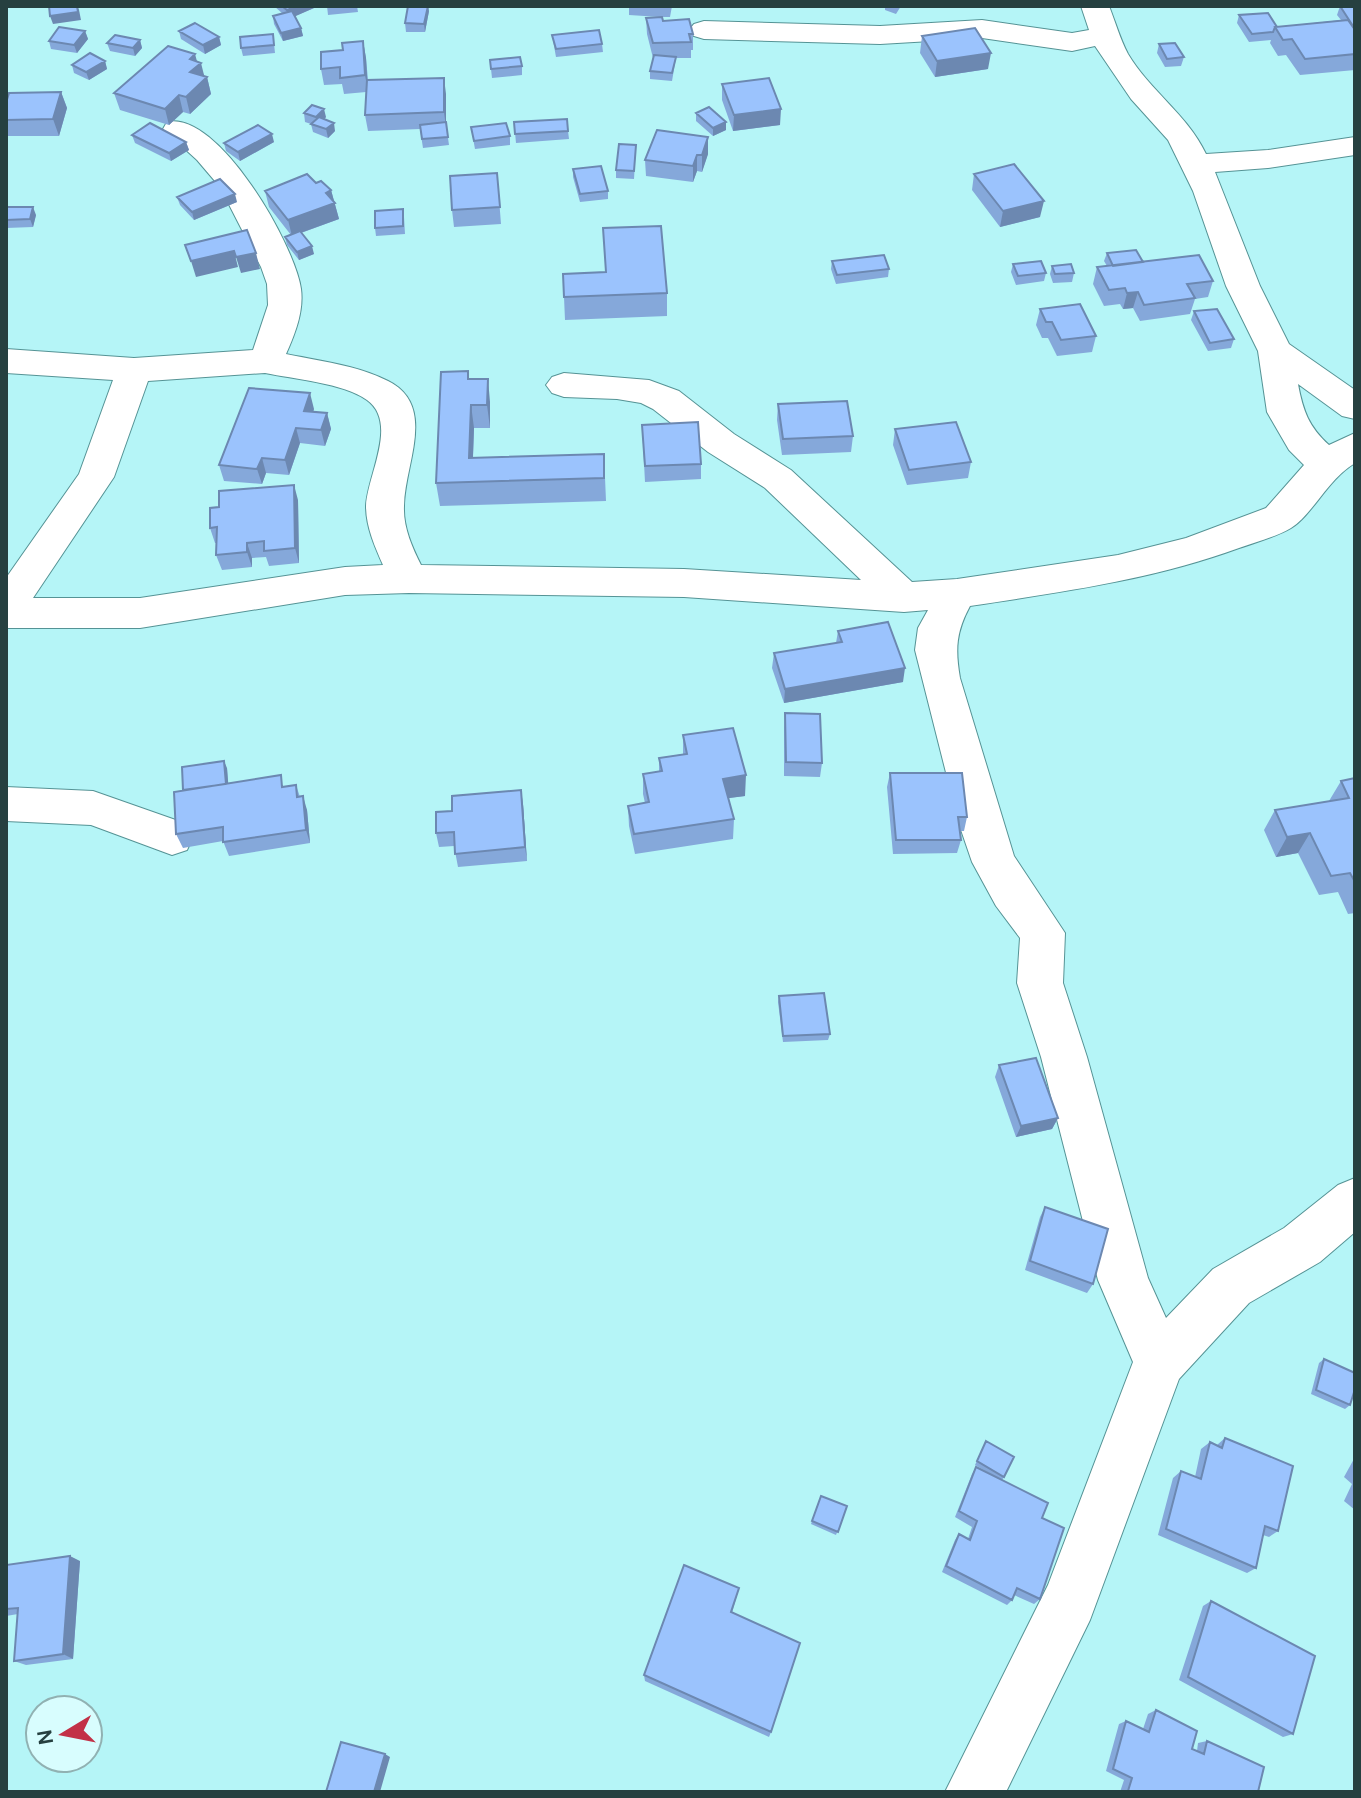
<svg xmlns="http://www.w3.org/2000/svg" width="1361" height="1798" font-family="Karla,sans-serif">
  <rect width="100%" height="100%" fill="#b5f5f7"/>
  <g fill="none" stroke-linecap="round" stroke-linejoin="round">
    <defs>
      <path id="minor" d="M1081 6H1109C1115 21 1120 39 1128 54 1150 91 1187 114 1206 154L1268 150 1355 137V155L1268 168 1215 172 1260 286 1289 344 1355 390V419L1342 416 1298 384C1303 411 1309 427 1329 445L1355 433V463C1327 480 1313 514 1291 528 1276 537 1256 542 1239 548 1152 580 1061 592 970 606 956 632 955 649 960 678L1014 856 1065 933 1063 983 1087 1057 1148 1278 1166 1318 1213 1269 1284 1228 1338 1185 1355 1178V1232L1320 1262 1249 1303 1179 1379 1090 1620 1006 1792H945L1048 1585 1133 1362 1098 1280 1041 1057 1017 983 1020 938 996 906 972 862 959 824 915 650 918 628 928 610 904 612 684 597 409 593 345 595 140 628H6V578L79 474 113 380 6 373V349L134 358 253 350 268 305 267 284 261 267 220 187 197 160 163 129 167 122C218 110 295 245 301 289 304 311 295 334 286 354 319 361 357 365 388 381 438 406 404 465 404 506 403 527 412 547 421 565L684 569 861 580 765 488 708 452 653 409 641 403 617 399 564 397 552 393 546 385 552 377 564 373 649 380 679 391 734 434 791 470 912 582 957 579 1118 555 1186 538 1266 508 1304 465 1289 450 1267 412 1258 351 1226 286 1193 191 1168 140 1131 99 1095 46 1072 51 982 38 880 44 704 39 694 36 689 30 694 24 704 21 880 26 982 20 1072 33 1089 30ZM265 373C293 379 344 383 367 400 399 423 367 476 366 506 366 527 375 547 383 565L345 567 140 598H33L114 477 148 381Z
        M6 787 93 791 187 824 193 837 187 850 172 855 91 825 6 821Z"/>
    </defs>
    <use href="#minor" stroke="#559395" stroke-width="2"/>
    <use href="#minor" fill="#fff" fill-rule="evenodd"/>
  </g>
  <path fill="#85a8da" d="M274 6H313L314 8 295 16 301 28 303 36 283 41 274 24 273 16 283 14Z
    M327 6H357L358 12 328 15Z
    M629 6H672L670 17H662L663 21 693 34V50H691V58H676L672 81 650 79V71L653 58 647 34 646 18 660 17 629 15Z
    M885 6H901L896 14 885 10Z
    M1340 6H1355V70L1300 75 1286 55 1278 56 1270 43 1271 40 1249 42 1237 23 1239 15 1277 27 1341 20 1337 15Z
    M429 11 425 32H406L405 23Z
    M85 31 88 39 77 53 51 49 49 41Z
    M179 31 219 37 221 45 205 54 181 39Z
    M273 34 275 53 243 56 241 48Z
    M552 35 602 44 603 52 556 57Z
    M922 36 988 69 935 77 920 53Z
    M140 40 142 48 135 56 110 51 107 43Z
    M363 41 366 58 368 80 446 94V124L449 145 423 148 420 129 368 131 365 115 366 92 344 94 342 84 324 85 321 69 343 50Z
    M1159 44 1184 57 1181 66 1165 67 1157 53Z
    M490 60 522 66V75L492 78Z
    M105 61 107 69 89 80 74 73 72 65Z
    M197 62 205 77H207L211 94 190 114 183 112 169 125 120 110 114 93Z
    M722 84 780 125 733 131 722 100Z
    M61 92 67 108 59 136H6V103Z
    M304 113 326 117 324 119 335 131 328 138 313 132 311 124 305 122Z
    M696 113 726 130 713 136 696 121Z
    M514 122 568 131 569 139 516 143Z
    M471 127 510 136V145L475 149Z
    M132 135 186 142 189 150 171 161 135 143Z
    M708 137V154L702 172 697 171 693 182 646 176 645 160Z
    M274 142 240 161 226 151 224 143Z
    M636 145 634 179 616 178V170Z
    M573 169 608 191V199L580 202 573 177Z
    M497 173 501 224 454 227 452 210Z
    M974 174 1040 217 1000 227 972 190Z
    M316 183 331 190 339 219 301 233 314 254 299 260 287 245 285 237 291 235 269 207 265 191Z
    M177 197 237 202 194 220 180 205Z
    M6 207 36 215 33 227 6 228Z
    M404 217 405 234 376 236 375 228Z
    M1107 253 1213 281 1208 297 1195 299 1190 314 1140 321 1133 308 1123 309 1120 304 1104 306 1093 284 1097 267 1107 266 1104 261Z
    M832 261 889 269 888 277 836 284 831 269Z
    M1013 264 1046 273 1044 281 1016 285 1011 272Z
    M1052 266 1074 273 1072 282 1053 283 1050 274Z
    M563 274 667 293V316L565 320Z
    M1040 309 1096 336 1092 352 1057 356 1048 338H1042L1036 325Z
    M1194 311 1234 339 1231 348 1208 351 1191 320Z
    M468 371 469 379 490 402V428H474L473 458 604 454 606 501 440 506 436 483Z
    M778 404 853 436 851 452 782 455 777 420Z
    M314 409 313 412 327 413 331 429 325 446 300 443 289 475 266 473 262 484 224 481 219 465Z
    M642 425 701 464V479L645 482Z
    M895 429 971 462 968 478 907 485 893 445Z
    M298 500 299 563 269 566 266 557 252 558V567L222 570 216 555 217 543H215L210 528Z
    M838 631 903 682 784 703 772 668 774 653 836 643Z
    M785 713 822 763 820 777 784 776V728Z
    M683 735 745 796 728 798 734 819 733 839 635 854 629 826 628 806 645 803 643 794V774L659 772V758L683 754Z
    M227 768 228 783 286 787 296 785 300 797 307 810 310 843 229 856 223 841 183 848 176 834Z
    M890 773 967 817 964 831H960L961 840 957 853 893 854 887 787Z
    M1355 778V913L1348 914 1338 892 1319 895 1298 853 1276 857 1264 830 1275 810 1329 801 1341 781Z
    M523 804 527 861 458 867 454 846 439 847 436 833 452 811Z
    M779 996 830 1034 828 1040 783 1042 778 1002Z
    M999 1065 1058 1118 1052 1129 1016 1137 995 1077Z
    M1045 1207 1093 1284 1087 1293 1025 1270 1040 1217Z
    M1324 1359 1350 1405 1345 1409 1311 1394 1319 1363Z
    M1225 1438 1278 1531 1269 1537 1263 1535 1256 1568 1247 1573 1158 1535 1173 1478 1181 1471 1195 1477 1201 1449 1210 1442 1217 1445Z
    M986 1441 1004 1477 1002 1480 1042 1518 1040 1599 1034 1604 1014 1595 1012 1600 1007 1605 942 1572 955 1540 959 1534 968 1539 972 1527 955 1517 972 1474 976 1467 998 1478 975 1465Z
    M1355 1457V1510L1344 1501 1352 1484 1344 1477Z
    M821 1496 847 1506 836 1535 811 1524Z
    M80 1561 73 1659 26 1665 14 1661 18 1614 6 1616V1565Z
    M739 1588 732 1613 771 1732 769 1737 645 1681 644 1675Z
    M1211 1601 1293 1734 1283 1737 1179 1680 1203 1606Z
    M1156 1710 1192 1749 1197 1751 1198 1743 1207 1741 1258 1792H1120L1124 1780 1106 1771 1119 1724 1126 1721 1143 1729 1148 1714Z"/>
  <path fill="#6c88b1" d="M77 6 79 10 81 20 53 24 50 16Z
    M298 6H313L314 8 289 19 287 10Z
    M428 6 429 11 425 32 424 24Z
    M301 28 303 36 283 41 281 33Z
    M85 31 88 39 77 53 74 45Z
    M219 37 221 45 205 54 203 45Z
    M140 40 142 48 135 56 133 48Z
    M363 41 366 58 368 92 365 75Z
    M991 53 988 69 935 77 937 61Z
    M195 54 198 65 201 63 205 79 190 72V59Z
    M105 61 107 69 89 80 86 72Z
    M207 77 211 94 190 114 186 97Z
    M444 78 446 94V128L444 112Z
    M61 92 67 108 59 136 53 119Z
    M179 95 183 112 169 125 165 109Z
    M324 109 326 117 318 126 316 117Z
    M781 109 780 125 733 131 734 115Z
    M726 122V130L713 136V128Z
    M334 123 335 131 328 138 326 129Z
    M272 134 274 142 240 161 238 152Z
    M708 137V154L702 172V155Z
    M186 142 189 150 171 161 169 153Z
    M697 155V171L693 182V166Z
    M331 190 339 219 292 236 288 220 326 193Z
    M235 194 237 202 194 220 192 212Z
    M1044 201 1040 217 1000 227 1003 211Z
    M33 207 36 215 33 227 30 219Z
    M312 246 314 254 299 260 297 252Z
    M234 251 238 267 196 277 191 261Z
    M256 253 260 269 241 273 236 257Z
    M1138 292 1133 308 1123 309 1127 293Z
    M488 379 490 402V428L487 405Z
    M310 393 314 409 308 427 304 411Z
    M471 405 474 428 472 481 469 458Z
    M327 413 331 429 325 446 321 430Z
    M296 428 300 443 289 475 285 460Z
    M262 458 266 473 262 484 257 469Z
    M294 485 298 500 299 563 295 548Z
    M247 543 252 558V567L247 552Z
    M905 668 903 682 784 703 785 689Z
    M224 761 227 768 229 793 226 786Z
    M746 775 745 796 722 799 723 779Z
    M521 790 523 804 527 861 525 847Z
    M303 796 307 810 310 843 306 830Z
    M1310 833 1298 853 1276 857 1287 837Z
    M1058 1118 1052 1129 1016 1137 1021 1126Z
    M70 1556 80 1561 73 1659 63 1654Z
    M385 1754 390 1757 380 1792H374Z"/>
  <path fill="#9bc3fd" stroke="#6c88b1" stroke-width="2" d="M49 6H77L78 12 50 16Z
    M282 6H298L287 10Z
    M408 6H428L424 24 405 23Z
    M1340 6H1355V26H1353Z
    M292 11 301 28 281 33 273 16Z
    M1268 13 1277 27H1275L1273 32 1252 34 1239 15Z
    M662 17 663 21 689 19 693 34H689L691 42 653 43 646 18Z
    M1348 20 1355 30V54L1305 59 1292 39 1283 40 1275 27Z
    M195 23 219 37 203 45 179 31Z
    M59 27 85 31 74 45 49 41Z
    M975 28 991 53 937 61 922 36Z
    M599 30 602 44 556 49 552 35Z
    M273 34 274 45 241 48 240 37Z
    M115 35 140 40 133 48 107 43Z
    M363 41 365 75 340 78V67L321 69V52L343 50 342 43Z
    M1175 43 1184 57 1167 59 1159 44Z
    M168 46 195 54 190 59 201 63 190 72 207 77 186 97 179 95 165 109 114 93Z
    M90 53 105 61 86 72 72 65Z
    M654 55 676 57 672 73 650 71Z
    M520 57 522 66 491 69 490 60Z
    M444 78V112L365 115 367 80Z
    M769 78 781 109 734 115 722 84Z
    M61 92 53 119 6 120V103L9 93Z
    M312 105 324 109 316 117 304 113Z
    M709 107 726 122 713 128 696 113Z
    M319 117 334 123 326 129 311 124Z
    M567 119 568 131 515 134 514 122Z
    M446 122 448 137 422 139 420 125Z
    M150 123 186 142 169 153 132 135Z
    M506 123 510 136 474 141 471 127Z
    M258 125 272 134 238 152 224 143Z
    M657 130 708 137 702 155H697L693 166 645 160Z
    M619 144 636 145 634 171 616 170Z
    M1014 164 1044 201 1003 211 974 174Z
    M601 166 608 191 580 194 573 169Z
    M497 173 500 207 452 210 450 176Z
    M307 174 316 183 321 181 331 190 326 193 335 203 288 220 265 191Z
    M220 179 235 194 192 212 177 197Z
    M6 207H33L30 219 6 220Z
    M403 209V226L375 228V211Z
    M661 226 667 293 564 297 563 274 606 272 603 228Z
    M247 230 256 253 236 257 234 251 191 261 185 245Z
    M300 231 312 246 297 252 285 237Z
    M1136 250 1143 262 1113 266 1107 253Z
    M884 255 889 269 837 275 832 261Z
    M1199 255 1213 281 1187 284 1195 298 1144 305 1138 292 1127 293 1125 288 1109 290 1097 267Z
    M1041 261 1046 273 1018 276 1013 264Z
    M1071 264 1074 273 1055 274 1052 266Z
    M1080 304 1096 336 1061 340 1052 322H1046L1040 309Z
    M1217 309 1234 339 1210 343 1194 311Z
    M468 371V379H488L487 405H471L469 458 604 454V478L436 483 441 372Z
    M249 388 310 393 304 411 327 413 321 430 296 428 285 460 262 458 257 469 219 465Z
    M847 401 853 436 783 439 778 404Z
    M698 422 701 464 645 466 642 425Z
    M956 422 971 462 909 470 895 429Z
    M294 485 295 548 264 551V541L247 543V552L216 555 217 527 210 528V508L219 507V491Z
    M888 622 905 668 785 689 774 653 842 642 838 631Z
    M785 713 820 714 822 763 786 762Z
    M733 728 746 775 723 779 734 819 634 834 628 806 649 802 643 774 662 771 659 758 687 754 683 735Z
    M224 761 226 784 183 790 182 767Z
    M890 773H962L967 817H958L961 840H896Z
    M281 775 282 787 296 785 297 797 303 796 306 830 223 842V827L176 834 174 792Z
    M1355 778V882L1350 873 1331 876 1310 833 1287 837 1275 810 1349 798 1341 781Z
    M521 790 525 847 455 854 454 832 436 833V812L452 811V796Z
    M824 993 830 1034 783 1036 779 996Z
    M1036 1058 1058 1118 1021 1126 999 1065Z
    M1045 1207 1108 1229 1093 1284 1030 1261Z
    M1324 1359 1355 1373V1389L1350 1405 1316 1390Z
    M1225 1438 1293 1466 1278 1531 1265 1526 1256 1568 1166 1529 1181 1471 1201 1479 1210 1442 1222 1448Z
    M986 1441 1014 1457 1004 1477 977 1461Z
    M976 1467 1048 1503 1042 1518 1064 1528 1040 1599 1017 1588 1012 1600 946 1566 959 1534 970 1540 977 1521 959 1511Z
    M821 1496 847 1506 838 1532 812 1521Z
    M70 1556 63 1654 14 1661 18 1608 6 1609V1565Z
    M684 1565 739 1588 731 1612 800 1643 771 1732 644 1675Z
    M1211 1601 1315 1656 1293 1734 1188 1677Z
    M1156 1710 1197 1731 1192 1749 1204 1754 1207 1741 1264 1767 1258 1792 1128 1791 1132 1778 1113 1769 1126 1721 1149 1732Z
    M341 1742 385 1754 374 1792H326Z"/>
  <rect width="1361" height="1798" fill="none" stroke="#264040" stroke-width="16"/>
  <g transform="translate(64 1734) rotate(260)"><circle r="38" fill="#d8fdfe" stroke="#91b1b2" stroke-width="2"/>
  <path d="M0-6L14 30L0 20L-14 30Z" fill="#c23147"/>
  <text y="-12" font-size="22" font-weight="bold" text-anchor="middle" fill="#264040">N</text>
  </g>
</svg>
